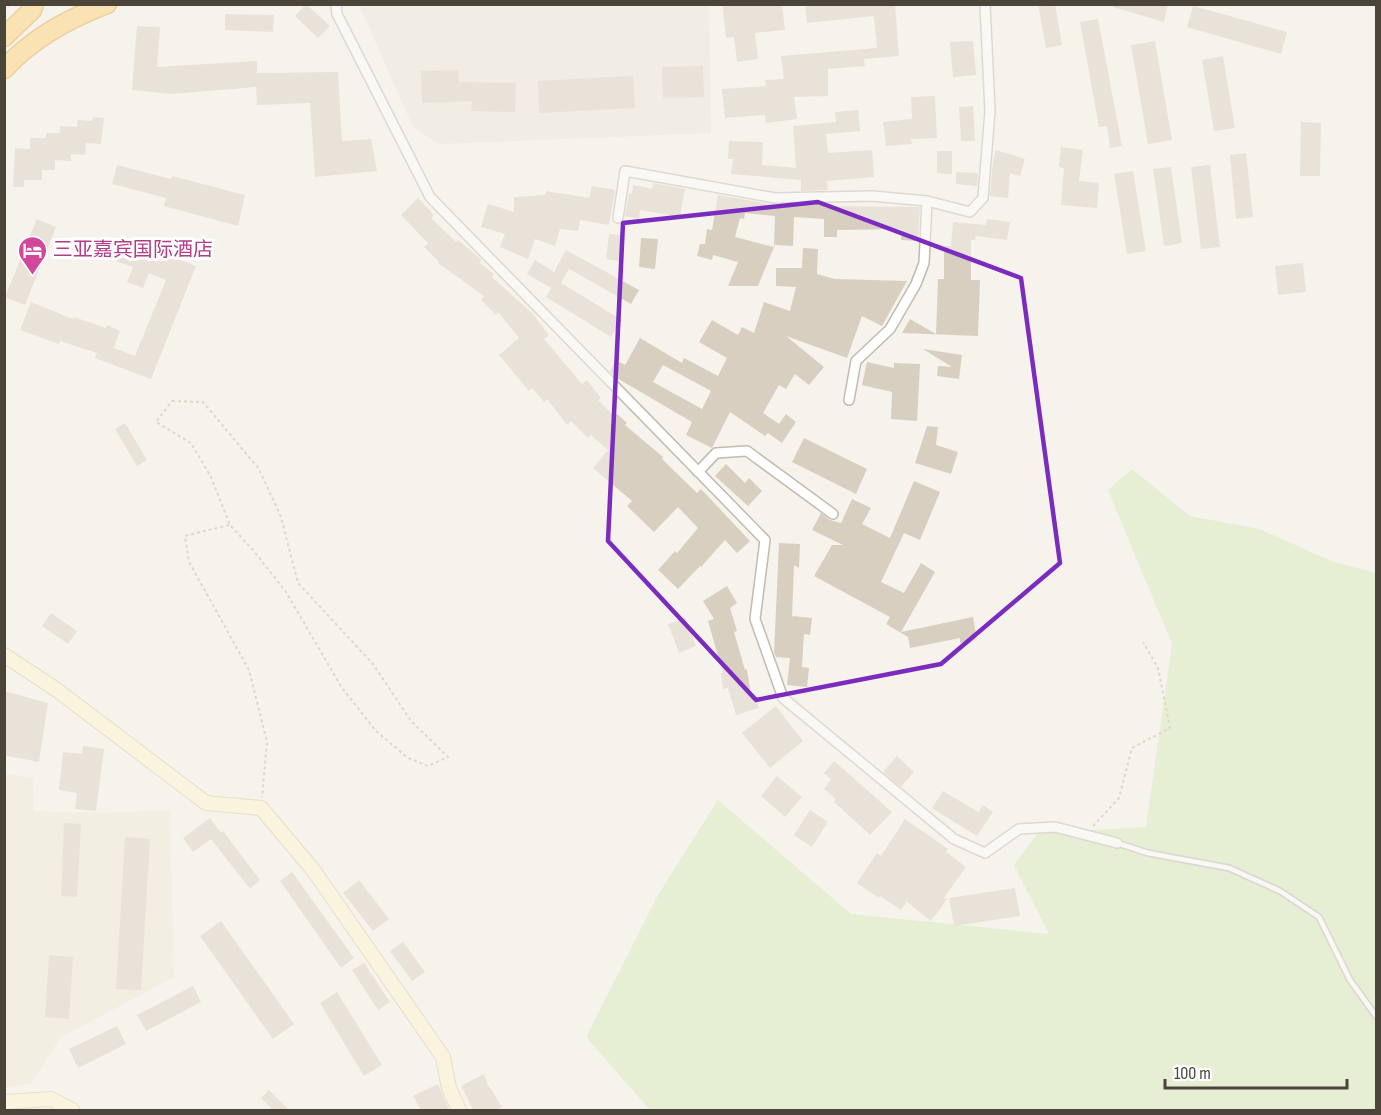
<svg xmlns="http://www.w3.org/2000/svg" width="1381" height="1115" font-family="'Sofia Sans Condensed','Noto Sans SC',sans-serif">
  <rect width="100%" height="100%" fill="#f6f3ec"/>
  <path fill="#eae5da" d="M359 5H709L711 133 439 144 413 127Z"/>
  <path fill="#efe8d6" d="M5 774 33 778 34 811 102 813 170 810 174 977 60 1038 32 1083 5 1088Z"/>
  <path fill="#d2eab5" d="M1132 469 1190 516 1260 529 1331 561 1376 573V1110H650L586 1037 658 895 718 800 851 914 1049 934 1014 865 1038 833 1146 827 1172 644 1108 490Z"/>
  <path fill="#d8cfc1" fill-rule="evenodd" d="M306 4 330 26 318 38 295 16Z
    M722 4H782L785 30 755 33 758 59 737 62 734 37 726 38Z
    M805 4H895L899 56 864 59 865 66 828 69V96L794 97 797 119 766 123 765 115 725 118 722 89 766 86 765 80 784 79 781 56 877 48 874 16 807 23Z
    M1038 4H1055L1062 45 1046 48Z
    M1113 4H1168L1164 22 1113 7Z
    M1193 6 1287 32 1281 54 1187 27Z
    M225 14 274 15 273 32 225 30Z
    M1098 19 1122 146 1110 148 1107 126 1099 127 1080 22Z
    M137 26 160 27 157 67 257 61V73L338 72 342 141 371 139 377 171 315 177 310 103 257 105 256 87 172 94 132 90Z
    M973 41 976 75 953 77 950 42Z
    M1155 41 1172 140 1148 144 1131 45Z
    M1223 56 1235 128 1214 131 1202 60Z
    M703 66 704 97 663 98 662 67Z
    M458 70 459 82 516 83 515 112 471 111 472 101 422 103 421 71Z
    M633 76 635 108 539 113 538 81Z
    M935 96 937 138 911 139 912 144 886 146 883 122 912 119 911 97Z
    M973 106 975 141H961L959 107Z
    M858 110 860 131 826 134 828 153 872 150 874 177 827 181 828 190 801 191V180L731 174 733 159H728L729 141 763 142 762 165 796 168 793 126 836 122 835 112Z
    M93 117 104 118 101 144 86 143 85 155 71 154V161L55 160V170H42V180H24V187H13L15 148 30 149V138H46V133H60V126L77 127 78 120 92 121Z
    M1301 122 1321 123 1320 176H1300Z
    M1061 147 1083 150 1079 181 1099 183 1097 208 1061 205 1064 168 1059 167Z
    M996 150 1025 159 1020 176 1010 173 1008 198 990 196 993 161Z
    M937 151H952V174L937 173Z
    M1246 153 1253 217 1236 219 1230 155Z
    M117 165 171 179 172 176 245 195 238 226 164 206 166 198 112 184Z
    M1210 165 1220 247 1201 249 1191 167Z
    M1171 167 1182 243 1164 246 1153 169Z
    M1133 171 1146 251 1127 254 1114 174Z
    M956 172 978 173 977 186 956 184Z
    M653 183 685 189 680 217 640 210 639 219 625 216 629 193 632 194 633 185 652 189Z
    M592 186 615 190 609 225 580 220 578 231 560 229 555 246 535 239 528 259 500 247 505 234 481 227 488 204 514 212V197L545 195 546 191 589 198Z
    M718 195 775 205 828 204V206L920 207 918 241 901 240 902 229 837 230V237H824V219L794 217 793 246 776 245V243L774 247 775 216 745 213 744 219 740 218 735 237 774 247 758 286H728L738 262 713 255 712 260 697 256 700 244H705L707 229 712 230Z
    M418 198 434 215 431 218 456 242 458 240 481 259 480 263 494 274 492 277 532 313 549 335 544 339 582 384 587 380 601 398 598 400 614 416 617 414 627 423 625 425 663 457 662 459 697 493 701 489 750 541 737 553 725 540 701 567 700 566 678 589 658 570 675 551 677 553 698 528 678 507 654 532 627 506 632 501 593 468 608 450 591 435 588 438 571 421 567 425 547 399 544 402 532 388 529 391 499 355 519 338 498 312 496 315 481 300 484 296 438 263 439 262 424 247 428 243 401 215Z
    M37 219 56 227 25 305 5 297Z
    M987 219 1010 222 1007 240 976 236 975 240H971V280H980L978 336 902 333 910 319 936 334 938 279H944V246H951L953 222 986 225Z
    M609 234 621 235 619 261 606 259Z
    M114 238 136 246 134 251 163 262 166 255 196 266 151 379 95 358 97 353 60 341 59 344 20 330 31 302 73 319 74 317 106 328 107 325 120 331 114 348 135 356 166 280 149 273 143 288 127 282 133 267 107 258Z
    M641 238 658 239 655 269 639 267Z
    M803 248 818 249 817 274 835 279 907 281 882 326 862 316 847 358 786 336 824 367 809 385 795 374 786 389 779 385 763 413 779 424 786 414 796 422 782 443 768 433 765 436 730 412 712 448 686 435 692 422 615 377 610 371 616 360 625 365 640 338 682 363 684 358 718 376 727 358 699 342 712 320 738 335 742 327 754 333 764 302 790 311 796 287 776 286V268H802ZM663 365 711 391 702 409 653 382Z
    M566 250 639 290 631 304 569 269 561 283 622 320 611 337 546 297 551 288 527 274 535 260 554 272Z
    M1303 263 1306 292 1278 295 1275 266Z
    M923 349 962 355 959 379 937 376 938 366 952 367Z
    M867 362 894 368V363L920 364 917 421 891 419 892 392 862 385Z
    M125 423 147 460 137 466 115 429Z
    M927 426 938 427 936 445 958 452 951 474 915 463Z
    M804 438 867 469 856 494 792 462Z
    M726 464 745 483 749 478 762 491 748 506 715 476Z
    M914 481 940 492 920 540 904 533 881 582 904 593 921 563 935 572 901 632 973 617 977 640 960 643V638L910 648 908 637 886 624 890 617 814 576 832 545H843L812 530 821 513 830 520 841 523 852 499 871 508 862 524 890 538Z
    M779 543 800 544 799 568 794 565 792 617 793 616 812 618 810 635 804 634 802 667 809 668 807 687 787 685 790 658 776 657 774 652Z
    M727 586 737 603 730 608 737 631 734 632 745 670 747 669 751 696 755 695 759 708 736 715 728 688 723 689 721 673H723L708 621 714 619 703 601Z
    M51 613 77 631 68 644 42 626Z
    M685 618 696 646 679 653 668 624Z
    M4 691 48 703 39 762 4 755Z
    M776 706 803 741 770 768 742 733Z
    M83 746 104 749 96 811 75 809 77 793 59 790 63 752 82 754Z
    M897 756 914 772 901 787 883 772Z
    M834 761 892 812 870 835 834 802 836 799 824 789 831 779 824 773Z
    M777 776 802 797 785 817 761 796Z
    M943 791 978 812 983 805 993 812 977 836 932 808Z
    M810 810 828 822 812 847 794 835Z
    M210 818 221 833 223 831 260 880 250 889 211 839 193 852 183 838Z
    M905 819 948 849 946 852 966 867 943 899 948 898 931 921 907 902 901 910 880 896 879 898 857 883 877 853 881 856Z
    M64 823 81 824 77 897 61 896Z
    M125 837 150 839 141 990 116 989Z
    M292 872 354 958 341 968 280 881Z
    M359 880 389 919 373 931 343 893Z
    M1015 888 1020 916 954 926 949 898Z
    M221 921 294 1024 273 1039 200 936Z
    M403 942 425 972 412 981 390 951Z
    M49 955 73 957 69 1019 45 1017Z
    M364 963 390 1002 378 1010 352 970Z
    M193 986 201 1002 146 1031 137 1015Z
    M337 992 382 1065 364 1076 320 1003Z
    M117 1026 126 1044 78 1068 69 1049Z
    M484 1074 488 1085 502 1107 496 1110H473L461 1086Z
    M438 1084 449 1110H421L413 1096Z
    M269 1090 289 1110H273L261 1098Z"/>
  <g fill="none" stroke-linecap="round" stroke-linejoin="round">
    <defs>
      <path id="lane" d="M1117 843 1148 853 1229 868 1280 891 1319 917 1350 980 1376 1016"/>
      <path id="street" d="M336 4 337 14 430 197 765 540 755 619 783 698 954 839 985 853 1019 829 1055 827 1117 843
        M618 218 625 171 775 198 872 196 927 201
        M849 400 856 361 890 329 916 284 924 263 927 201 970 212 983 198 990 111 985 4
        M698 472 716 453 747 451 833 514"/>
      <path id="secondary" d="M4 655 57 690 206 803 261 808 314 871 443 1057 449 1088 459 1110
        M4 1102 51 1099 72 1110"/>
      <path id="highway" d="M4 37 32 10 34 4
        M4 69C33 38 68 19 107 4"/>
    </defs>
    <use href="#lane" stroke="#c2bbae" stroke-width="8"/>
    <use href="#street" stroke="#c2bbae" stroke-width="12"/>
    <use href="#secondary" stroke="#d6c79b" stroke-width="16"/>
    <use href="#highway" stroke="#e0a43c" stroke-width="21"/>
    <path stroke="#c4b79f" stroke-width="2" stroke-dasharray="3 3" stroke-linecap="butt" d="M4 11 10 4
      M172 401 203 402 259 469 281 517 298 583 373 664 411 721 448 757 428 766 408 758 376 731 342 688 286 592 253 550 230 525 211 477 191 443 156 422Z
      M229 525 185 536 189 562 249 670 267 742 262 797
      M1093 826 1119 798 1132 748 1170 728 1158 668 1143 642"/>
    <use href="#lane" stroke="#fff" stroke-width="4.5"/>
    <use href="#street" stroke="#fff" stroke-width="9"/>
    <use href="#secondary" stroke="#fff3cd" stroke-width="14"/>
    <use href="#highway" stroke="#ffcf6e" stroke-width="18"/>
  </g>
  <path d="M0 0H1381V1115H0ZM818 202 1021 278 1060 563 941 664 756 700 608 541 623 223Z" fill="#f6f3ec" fill-opacity=".55" fill-rule="evenodd"/>
  <path fill="none" stroke="#7b2cbf" stroke-width="4.5" stroke-linejoin="round" d="M818 202 1021 278 1060 563 941 664 756 700 608 541 623 223Z"/>
  <defs>
    <symbol id="hotel-pin" viewBox="-11 -11 22 30"><path d="M0 17L-7.5 6A9.5 9.5 0 1 1 7.5 6Z" fill="#d1479c" stroke="#fff"/><path d="M-6-4.5h1.5V1H6V5H4.5V3h-9V5H-6ZM-4 0a1.8 1.8 0 1 1 3.6 0ZM.5 0V-2.5h3Q6-2.5 6 0Z" fill="#fff"/></symbol>
  </defs>
  <g fill-rule="evenodd">
    <use href="#hotel-pin" x="16" y="234" width="33" height="45"/>
  </g>
  <g text-anchor="middle" dominant-baseline="central" stroke-width="6" stroke-linejoin="round" paint-order="stroke">
    <g font-size="20" fill="#b23c85" stroke="#fff" text-anchor="start">
      <text x="53" y="250">三亚嘉宾国际酒店</text>
    </g>
  </g>
  <rect width="1381" height="1115" fill="none" stroke="#4b4439" stroke-width="12"/>
  <path d="M1165 1079v9h182v-9" fill="none" stroke="#4b4439" stroke-width="3"/>
  <text x="1174" y="1079" font-size="18" fill="#4b4439" stroke="#ffffff" stroke-width="4.5" paint-order="stroke">100 m</text>
</svg>
